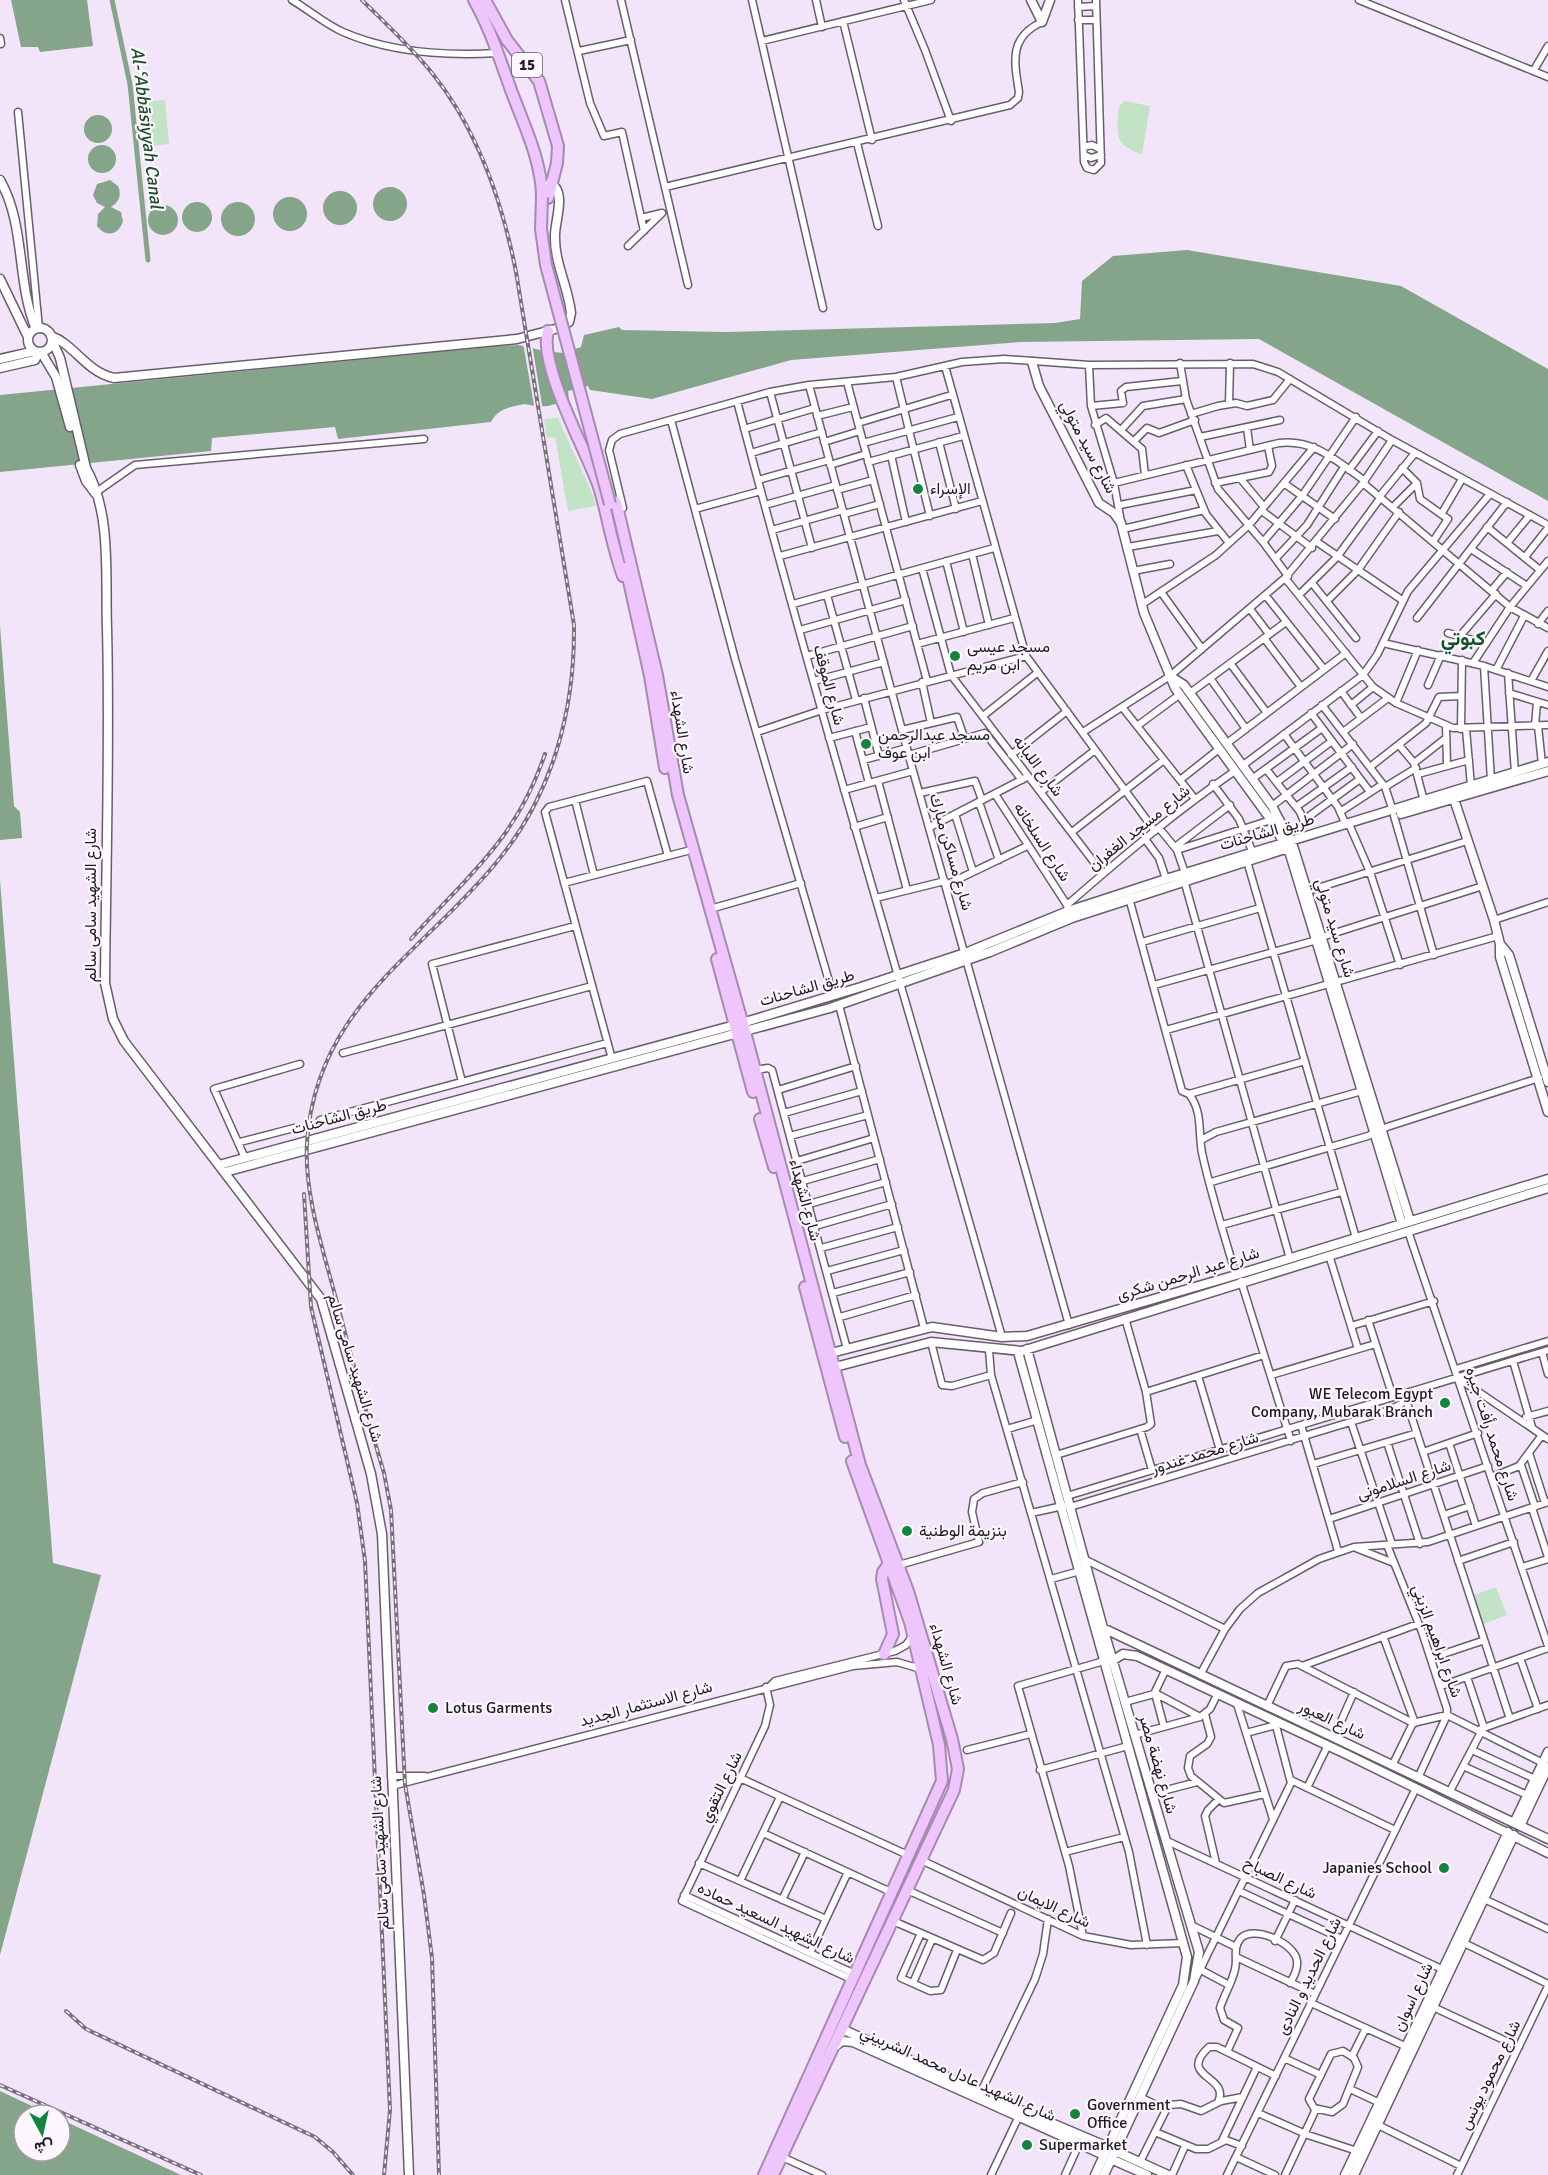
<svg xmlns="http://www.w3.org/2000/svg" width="1548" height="2175" font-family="Signika,Vazirmatn,sans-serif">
  <rect width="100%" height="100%" fill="#f3e5f9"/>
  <path fill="#c3e3c7" d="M165 100 169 144 152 146 147 101Z
    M1125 101 1150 106 1142 154C1114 145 1116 134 1119 106Z
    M558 418 593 495 596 506 568 511 555 437 547 438 544 419Z
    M1496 1587 1507 1615 1478 1626 1469 1597Z"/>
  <path fill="#85a58a" d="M11 0H87L93 46 40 52 38 47H21Z
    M84 129a14 14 0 1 1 28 0a14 14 0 1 1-28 0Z
    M88 159a14 14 0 1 1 28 0a14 14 0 1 1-28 0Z
    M110 180 118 186C122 195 119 202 111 207L121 212 123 221C119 235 106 238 97 226L98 214 105 207 97 203 93 195 97 184Z
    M373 204a17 17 0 1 1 34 0a17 17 0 1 1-34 0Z
    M323 208a17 17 0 1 1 34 0a17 17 0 1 1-34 0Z
    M273 214a17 17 0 1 1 34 0a17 17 0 1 1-34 0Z
    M221 219a17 17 0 1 1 34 0a17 17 0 1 1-34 0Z
    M182 217a15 15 0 1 1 30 0a15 15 0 1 1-30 0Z
    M148 220a15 15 0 1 1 30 0a15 15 0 1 1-30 0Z
    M1187 250 1401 286 1548 369V501L1259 339 1020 342 791 360 652 399 590 390 588 386 568 391 569 400C545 407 547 408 524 404 511 407 498 408 491 422L338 439 335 427 212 438 211 451 0 472V395L498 346 519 345 540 350 544 359 554 357V352L563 353 581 347 584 335 619 327 622 330 725 332 1055 323 1080 319 1082 281 1113 256Z
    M0 626 14 806 20 812 22 838 0 840Z
    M0 880 53 1563 101 1575 0 1955Z
    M0 2091 51 2115H24V2151H60V2119L181 2175H0Z"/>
  <path fill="#f3e5f9" d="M523 343 532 344 543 411H535Z"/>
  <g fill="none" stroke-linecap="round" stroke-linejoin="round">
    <path stroke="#85a58a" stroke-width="5" d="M112 0 130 84 148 260"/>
    <defs>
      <path id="street" d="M292 0C309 10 325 24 343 32 391 53 445 56 497 53
        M565 0 590 103 604 136 622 132 644 231
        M621 0 688 285
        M752 0 823 308
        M816 0 822 27
        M904 0 925 50 951 121
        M1078 0 1084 162 1087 168 1094 170 1101 163 1096 0
        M1359 0 1548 77
        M1078 7 1096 6
        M1078 20H1096
        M843 21 872 140
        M0 38 1 44
        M762 41 931 0
        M579 51 631 40
        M1534 70 1548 46
        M18 112 39 328
        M857 143 878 226
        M1084 147 1092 145 1100 149
        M1084 155 1091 158 1101 155
        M665 187 1010 105 1018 98 1019 92C1014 61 1009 37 1042 22
        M641 218 662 213
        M628 246 662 213
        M1180 363 1186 399 1218 489 1263 542 1288 576
        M1089 365 1091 406 1114 483 1121 522
        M945 366 1026 656 1155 831
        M896 377 930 516
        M847 382 927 681
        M809 385 913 771 1069 1325
        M770 392 812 548
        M737 401C819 715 914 1025 1002 1337
        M1229 404 1230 363
        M1091 406 1123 403 1121 391 1126 387 1182 381
        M1191 414 1218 406 1236 403 1247 406 1273 400 1290 379
        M817 416 853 407
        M671 420 735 659 833 995
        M858 423 951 395
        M1095 425 1106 418 1142 449 1145 475
        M1247 428 1250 450
        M744 429 815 408
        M1121 430 1143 406 1186 399
        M1200 437 1280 420
        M1134 441 1147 428 1159 433 1195 420
        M824 442 860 431
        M939 442 956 509
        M863 443 958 417
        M751 453 822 432
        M891 455 906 522
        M868 462 963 436
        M830 465 866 454
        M1186 465 1206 514 1229 543
        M1402 468 1417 483 1420 499 1448 519 1434 540
        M1349 470 1378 431
        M1240 478 1264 507
        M758 480 829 460
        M1114 483 1279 443C1315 439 1336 461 1365 481
        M1215 483 1269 472 1272 466 1268 446
        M1363 483 1510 607 1548 628
        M1285 484 1335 519
        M837 490 873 480
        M95 493 135 465 424 439
        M1380 496 1415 453
        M765 505 836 485
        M1120 505 1196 490
        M1393 507 1417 483
        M623 508 609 450 612 440 620 434 770 392 809 385 896 377 962 362 1004 359 1089 365 1253 364 1278 372 1392 440 1548 525
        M695 509 761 491
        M1262 511 1312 548
        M1442 513 1462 479
        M844 514 880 504
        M1487 527 1540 570
        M1123 529 1204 510
        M772 530 843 510
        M1263 542 1302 496 1356 417
        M1317 542 1402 600
        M1507 543 1530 515
        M1128 547 1218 531
        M1471 549 1527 586
        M972 554 989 625
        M780 556 982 501
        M1525 557 1548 528
        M1276 558 1307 525 1344 467
        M946 561 964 632
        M922 568 951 675 1103 874
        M1133 571 1170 564
        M1285 578 1373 687 1396 703 1453 728 1548 725
        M1312 583 1356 638
        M1492 590 1507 572
        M1161 592 1202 649
        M827 595 856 700
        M1299 595 1337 557 1381 497
        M1266 596 1324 669
        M1327 601 1358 570 1399 512
        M793 604 994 548
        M1141 605 1216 555 1249 525 1314 447
        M1250 609 1269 634
        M1417 618 1507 502
        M1538 624 1548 611
        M800 630 906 600
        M1448 633 1486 644
        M1460 636 1496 594
        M1264 638 1301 687
        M1383 643 1484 666 1548 687
        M917 644 1014 618
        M807 656 913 626
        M1230 663 1267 713
        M1473 663 1510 607 1548 561
        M1484 666 1491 780
        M1496 670 1524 616
        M1508 673 1515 773
        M1210 678 1246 729
        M814 681 884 662
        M1531 681 1548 651
        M922 682 931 723
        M1428 685 1441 655
        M1341 691 1361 718
        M1190 693 1286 622
        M1509 693 1548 705
        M864 698 879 756
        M1396 703 1418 650
        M1322 705 1385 787 1393 811
        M1351 705 1373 687
        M1122 707 1195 799
        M1311 713 1370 792
        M983 716 1037 673
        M1137 726 1179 695
        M1446 726 1447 765
        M1535 726 1537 702
        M1538 726 1542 764
        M1461 729 1462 660
        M1466 729 1471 786
        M902 730 957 717 964 737
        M855 731 869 783
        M757 732 822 710 1026 656
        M1083 732 1170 676 1285 578 1363 483 1392 440
        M1343 732 1388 698
        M1284 734 1338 807 1346 825
        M829 738 871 727
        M1226 744 1346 653
        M1399 745 1414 763 1424 801
        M909 755 985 733 1022 780
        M1011 755 1067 711
        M863 760 907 748
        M1414 763 1446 738
        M1242 766 1363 675 1377 655 1408 591 1490 494
        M1370 767 1426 723 1439 697 1461 696
        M1266 769 1300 812 1305 824
        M1418 774 1469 760
        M1252 779 1322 728
        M1180 780 1219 749
        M878 781 907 890
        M1277 782 1332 741
        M1213 784 1239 819 1252 851
        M1385 787 1416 768
        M844 790 913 771
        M1041 792 1095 750
        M920 793 975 781 982 800
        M995 794 1067 905
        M575 800 594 875
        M979 802 999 860
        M1272 806 1353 744
        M1296 807 1352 767
        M1340 812 1383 784
        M955 814 973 872
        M1394 816 1434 955
        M1304 820 1360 779
        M1349 824 1370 872 1400 965
        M854 827 888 817
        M930 827 1025 778
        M1159 828 1177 850 1185 873
        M1072 832 1164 760
        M1145 839 1159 858 1166 879
        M1175 847 1230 805
        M1177 850 1271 820
        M1247 861 1356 1238
        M1184 880 1290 1259
        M564 883 687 851
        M946 885 1027 846
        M1308 891 1467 841
        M876 898 945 881
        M1129 898 1182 1091 1189 1094 1305 1061
        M710 909 801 883
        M1068 911 1067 905C1121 858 1176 811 1235 771
        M1494 920 1548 902
        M1322 937 1483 886
        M1142 942 1260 908
        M1154 985 1317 940
        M839 1005 924 1328
        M1166 1030 1498 936
        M343 1053 592 986
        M612 1059 545 812 549 807 647 781 668 856
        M755 1070 768 1068 772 1070 847 1349
        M462 1082 432 964 575 926
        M778 1090 856 1066
        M1189 1094C1203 1112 1198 1132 1202 1153 1211 1194 1224 1235 1236 1275
        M784 1113 862 1091
        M320 1120 607 1043
        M790 1136 868 1115
        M1201 1140 1216 1132 1362 1091
        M240 1142 294 1128
        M245 1158 214 1089 300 1064
        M797 1161 874 1138
        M803 1181 880 1159
        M1211 1182 1368 1136 1387 1127 1539 1078
        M809 1204 886 1182
        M1222 1225 1341 1192
        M815 1226 892 1204
        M1408 1231 1548 1646
        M821 1248 898 1227
        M1329 1255 1358 1349
        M827 1271 904 1250
        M1241 1281 1291 1441
        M833 1293 910 1272
        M840 1317 916 1295
        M1368 1320 1393 1397
        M1351 1326 1434 1301
        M931 1342 942 1385 952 1386 991 1375
        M989 1350 991 1375 1129 1852 1147 1945
        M1542 1352 1548 1374
        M1513 1361 1532 1427
        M1456 1369 1548 1341
        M1271 1375 1375 1344
        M1198 1376 1220 1450
        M1461 1380 1548 1439
        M1146 1392 1264 1355
        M1406 1400 1510 1719
        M1526 1417 1548 1411
        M1351 1422 1392 1544
        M1301 1425 1338 1551
        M1007 1429 1038 1420
        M1140 1429 1152 1470
        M1387 1442 1420 1544
        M1449 1443 1476 1526
        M1423 1452 1478 1433
        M1529 1453 1545 1503
        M1056 1455 1147 1427 1151 1424 1146 1392 1125 1318
        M1313 1464 1417 1433
        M1521 1465 1535 1507
        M1492 1477 1519 1466 1542 1435
        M1067 1496 1548 1350
        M1070 1507 1390 1410 1401 1404 1409 1392
        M1532 1508 1548 1557
        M1031 1513 1063 1506
        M1444 1515 1470 1506
        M1329 1519 1488 1466
        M1387 1545 1422 1632 1447 1709V1715L1418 1778
        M1356 1548 1394 1563
        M1084 1559 1225 1629
        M1458 1561 1514 1542
        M899 1565 979 1542 972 1512 974 1499 983 1493 1023 1482
        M1522 1567 1548 1559
        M1051 1579 1080 1571
        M1383 1636 1415 1723
        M1431 1658 1482 1641
        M1520 1658 1538 1709
        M1302 1666 1418 1624
        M1200 1675 1225 1629 1240 1609 1258 1593 1319 1559 1354 1547 1428 1542 1548 1502
        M1467 1677 1484 1728
        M770 1686 775 1681 895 1651 906 1645 913 1635
        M1441 1686 1548 1648
        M766 1687 770 1705 765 1726 682 1901 853 1980
        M1155 1693 1200 1717
        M1155 1693 1164 1727
        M1125 1702 1154 1694 1166 1669
        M1237 1704 1273 1819
        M1267 1706 1286 1666 1298 1664 1413 1723 1447 1715 1543 1763
        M1205 1714 1211 1737 1207 1744 1190 1756 1188 1768 1191 1776 1224 1803 1265 1794
        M1478 1730 1548 1705
        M1246 1733 1276 1725
        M1134 1735 1200 1717 1210 1709 1217 1695
        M1334 1737 1354 1692
        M967 1750 1030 1734
        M1472 1750 1535 1779
        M1392 1766 1413 1723
        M1463 1766 1527 1795
        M1040 1770 1128 1746
        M391 1776H425
        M740 1778 910 1856
        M1291 1780 1395 1830
        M392 1786 853 1666 897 1662 921 1669
        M1307 1788 1328 1745
        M1449 1793 1481 1732
        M1151 1794 1197 1782
        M763 1833 893 1893
        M1165 1840 1446 1971
        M1065 1852 1124 1837
        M921 1860 1083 1936 1131 1945 1184 1943
        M699 1863 826 1919
        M1216 1863 1205 1816 1208 1810 1218 1800
        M740 1881 780 1797
        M907 1890 1003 1933
        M1239 1891 1342 1939
        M684 1895 855 1974
        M1484 1899 1548 1929
        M782 1900 805 1852
        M893 1921 983 1960 994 1953 1011 1913
        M1191 1925 1236 1947
        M921 1933 901 1978 930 1991 941 1990 957 1950
        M1083 1936 1069 1866 1018 1686 1104 1661
        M1275 1941 1295 1900
        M1464 1943 1548 1984
        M810 1953 848 1872
        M1236 1957 1315 1994
        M1201 1970 1229 1985
        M1196 1978 1291 1783 1275 1722
        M913 1983 932 1939
        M1311 2003 1407 2047
        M1433 2007 1519 2047
        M1343 2051 1354 2058 1358 2067 1343 2104 1332 2112 1314 2108 1309 2099 1331 2054Z
        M1227 2052 1238 2028 1224 2020 1220 2008C1224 1995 1232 1983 1235 1969 1238 1958 1232 1948 1241 1938 1254 1925 1295 1943 1297 1961 1298 1969 1294 1976 1290 1983
        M1352 2056 1366 2028
        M1284 2058 1321 2075
        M1350 2089 1380 2103
        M979 2096 1035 1979 1043 1954 1048 1919
        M1140 2097 1158 2106 1181 2104 1201 2111 1221 2101 1243 2097
        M1218 2102C1231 2075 1176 2078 1209 2047H1217L1276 2076
        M1258 2113 1308 2135 1357 2151
        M1378 2125 1461 2166
        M1155 2132 1196 2149H1208L1226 2140 1242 2146
        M1222 2141 1257 2067
        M782 2157 822 2175
        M1236 2157 1275 2175
        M1140 2162 1168 2106
        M991 2175 1018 2118
        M1065 2175 1079 2144
        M1172 2175 1185 2146
        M1227 2175 1416 1788
        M1285 2175 1316 2109
        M1457 2175 1548 1986"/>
      <path id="secondary" d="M1031 0 1042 22 1050 0
        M0 180C26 226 16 281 36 329
        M0 279 28 337
        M28 340a12 12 0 1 1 24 0a12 12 0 1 1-24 0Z
        M51 336C75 345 85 371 114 378L517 339 559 328 569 322 571 313C568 286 554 262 555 235 555 220 567 191 550 183
        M52 340 60 358 86 468C112 514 105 575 107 628 110 746 106 864 105 983L113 1019 124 1041 321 1299 371 1474 382 1534 409 2175
        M41 352 56 377 70 427
        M0 359 35 351
        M1032 362 1039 386 1099 503 1114 513 1121 523 1144 613 1175 688 1271 820 1290 854 1402 1224
        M0 368 35 360 39 352
        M80 465 86 481 95 493
        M1170 676 1184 685 1272 806 1293 846 1410 1221
        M1454 799 1494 920 1500 944V957L1548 1112
        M1401 814 1548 771
        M1500 944 1509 955 1548 1082
        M219 1165 742 1023 861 987 965 953 1068 911 1166 879 1548 762
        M225 1172 830 1008 990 952 1072 918 1285 849
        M1027 1349 1103 1628 1199 1952 1194 1981 1104 2175
        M1018 1352 1187 1957 1183 1985 1095 2175
        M831 1353 932 1327 1002 1337 1027 1336 1236 1275 1548 1179
        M835 1367 931 1342 1022 1351 1548 1188
        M1103 1628 1548 1839
        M1112 1661 1123 1654 1137 1656 1348 1755 1548 1853
        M1514 1823 1548 1752
        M1520 1826 1548 1767
        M842 2029 1016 2108 1108 2147
        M834 2047 842 2041 853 2042 1104 2155
        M1115 2151 1168 2175
        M1111 2159 1147 2175
        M1345 2175 1508 1832
        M1354 2175 1514 1835"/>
      <path id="highway" d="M474 0C490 28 500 60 511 90 523 123 542 161 542 197
        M485 0 507 40 539 81 558 146 557 163 548 198
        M548 331C538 365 587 452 599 487 608 516 612 547 623 576
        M616 502 657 675 678 795 745 1032 860 1465 908 1591 952 1739 958 1769 954 1790 773 2175
        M626 568 650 676 665 768
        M717 959 753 1092
        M760 1119 774 1167
        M805 1287 845 1437
        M884 1654 893 1634 882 1579 883 1572 890 1562
        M764 2175 942 1781 939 1745 910 1622 852 1461"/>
    </defs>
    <use href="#street" stroke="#695d6d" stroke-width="9"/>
    <use href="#secondary" stroke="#695d6d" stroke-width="11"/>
    <use href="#highway" stroke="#a68ab0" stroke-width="14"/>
    <use href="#street" stroke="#fff" stroke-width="6"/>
    <use href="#secondary" stroke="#fff" stroke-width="8"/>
    <use href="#highway" stroke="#eec6fd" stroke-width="10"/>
    <defs>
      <path id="rail" d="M362 0C386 24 411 47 432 73 478 130 502 200 516 272L574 625C575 711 552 796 496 863 420 955 316 1008 307 1142 304 1193 322 1246 335 1295 351 1355 366 1414 384 1473L391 1510 405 1784 424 1895 432 1958 439 2175
        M411 939C469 874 516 840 545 754
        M304 1194 311 1307 357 1503 365 1561 390 2110 384 2175
        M66 2011 86 2029 315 2137 333 2152 353 2175
        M0 2085 201 2175"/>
    </defs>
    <use href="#rail" stroke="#79707d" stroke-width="4"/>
    <use href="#rail" stroke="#fcf6fe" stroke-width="1.5" stroke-dasharray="4.5" stroke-linecap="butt"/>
    <defs>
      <path id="highway-bridge" d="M542 197 541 229 546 265 610 504"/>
    </defs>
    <use href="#highway-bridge" stroke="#a68ab0" stroke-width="14" stroke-linecap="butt"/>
    <use href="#highway-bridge" stroke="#eec6fd" stroke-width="10"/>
  </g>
  <g fill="#12843b" stroke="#fcf6fe" stroke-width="2">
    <circle cx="918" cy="489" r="6"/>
    <circle cx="955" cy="656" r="6"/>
    <circle cx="866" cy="744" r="6"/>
    <circle cx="1445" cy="1403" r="6"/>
    <circle cx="907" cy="1531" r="6"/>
    <circle cx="433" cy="1708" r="6"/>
    <circle cx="1444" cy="1868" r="6"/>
    <circle cx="1075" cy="2114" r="6"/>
    <circle cx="1027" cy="2145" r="6"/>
  </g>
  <g text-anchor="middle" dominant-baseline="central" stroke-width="4.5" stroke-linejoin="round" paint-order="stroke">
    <rect fill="#fcf6fe" stroke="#625d64" stroke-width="1.5" x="512" y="53" width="30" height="24" rx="4.5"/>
    <g font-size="15" font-weight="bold" fill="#201b22">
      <text x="527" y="65">15</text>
    </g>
    <g font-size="16" fill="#201b22" stroke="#fcf6fe">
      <text transform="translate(1088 447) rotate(62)">شارع سيد متولي</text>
      <text transform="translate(829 685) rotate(75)">شارع الموقف</text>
      <text transform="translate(682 732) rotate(81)">شارع الشهداء</text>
      <text transform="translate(1038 766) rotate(53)">شارع اللبانه</text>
      <text transform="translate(1139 828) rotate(-39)">شارع مسجد الغفران</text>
      <text transform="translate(1267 832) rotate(-16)">طريق الشاحنات</text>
      <text transform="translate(1042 842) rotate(57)">شارع السلخانه</text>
      <text transform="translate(951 852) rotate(74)">شارع مساكن مبارك</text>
      <text transform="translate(91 905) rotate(-90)">شارع الشهيد سامى سالم</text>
      <text transform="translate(1335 928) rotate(73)">شارع سيد متولي</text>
      <text transform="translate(807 988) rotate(-16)">طريق الشاحنات</text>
      <text transform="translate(339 1117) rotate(-15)">طريق الشاحنات</text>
      <text transform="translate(805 1200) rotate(75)">شارع الشهداء</text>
      <text transform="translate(1188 1274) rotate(-17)">شارع عبد الرحمن شكرى</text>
      <text transform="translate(355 1368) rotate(73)">شارع الشهيد سامى سالم</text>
      <text transform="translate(1492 1434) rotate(72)">شارع محمد رأفت جيره</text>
      <text transform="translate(1205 1453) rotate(-17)">شارع محمد غندور</text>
      <text transform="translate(1404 1480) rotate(-18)">شارع السلامونى</text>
      <text transform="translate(1437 1641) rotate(70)">شارع ابراهيم الزيني</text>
      <text transform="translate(946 1664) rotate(74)">شارع الشهداء</text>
      <text transform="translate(646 1704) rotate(-15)">شارع الاستثمار الجديد</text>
      <text transform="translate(1332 1720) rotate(25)">شارع العبور</text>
      <text transform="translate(1158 1764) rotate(74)">شارع نهضة مصر</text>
      <text transform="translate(721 1787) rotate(-64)">شارع التقوي</text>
      <text transform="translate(380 1853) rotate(-93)">شارع الشهيد سامى سالم</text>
      <text transform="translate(1280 1878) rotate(25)">شارع الصباح</text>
      <text transform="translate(1054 1907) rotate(25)">شارع الايمان</text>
      <text transform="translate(776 1923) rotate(25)">شارع الشهيد السعيد حماده</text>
      <text transform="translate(1309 1976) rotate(-64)">شارع الحديد و النادى</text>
      <text transform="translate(1413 1997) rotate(-65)">شارع اسوان</text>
      <text transform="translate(958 2074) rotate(24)">شارع الشهيد عادل محمد الشربيني</text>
      <text transform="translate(1490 2075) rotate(-64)">شارع محمود يونس</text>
    </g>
    <g font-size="16" fill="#201b22" stroke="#fcf6fe" text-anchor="start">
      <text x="930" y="489">الإسراء</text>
      <text x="967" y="647">مسجد عيسى<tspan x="967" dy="18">ابن مريم</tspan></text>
      <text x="878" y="735">مسجد عبدالرحمن<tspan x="878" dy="18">ابن عوف</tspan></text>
      <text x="1433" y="1394" text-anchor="end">WE Telecom Egypt<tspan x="1433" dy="18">Company, Mubarak Branch</tspan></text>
      <text x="919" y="1531">بنزيمة الوطنية</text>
      <text x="445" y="1708">Lotus Garments</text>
      <text x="1432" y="1868" text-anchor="end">Japanies School</text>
      <text x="1087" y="2105">Government<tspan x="1087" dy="18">Office</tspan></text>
      <text x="1039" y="2145">Supermarket</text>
    </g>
    <g font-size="18" font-style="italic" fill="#1c4f29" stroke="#fcf6fe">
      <text transform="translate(147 128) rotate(83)">Al-ʿAbbāsiyyah Canal</text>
    </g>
    <g font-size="20" font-weight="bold" fill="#0f5325" stroke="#fcf6fe">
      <text x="1463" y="638">كبوتي</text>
    </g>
  </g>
  <g transform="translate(42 2133) rotate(172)"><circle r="28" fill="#fcf6fe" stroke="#a49ea6" stroke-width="1.5"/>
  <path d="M0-4.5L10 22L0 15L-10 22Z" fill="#12843b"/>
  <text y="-9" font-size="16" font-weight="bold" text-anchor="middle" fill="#201b22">ش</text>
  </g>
</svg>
